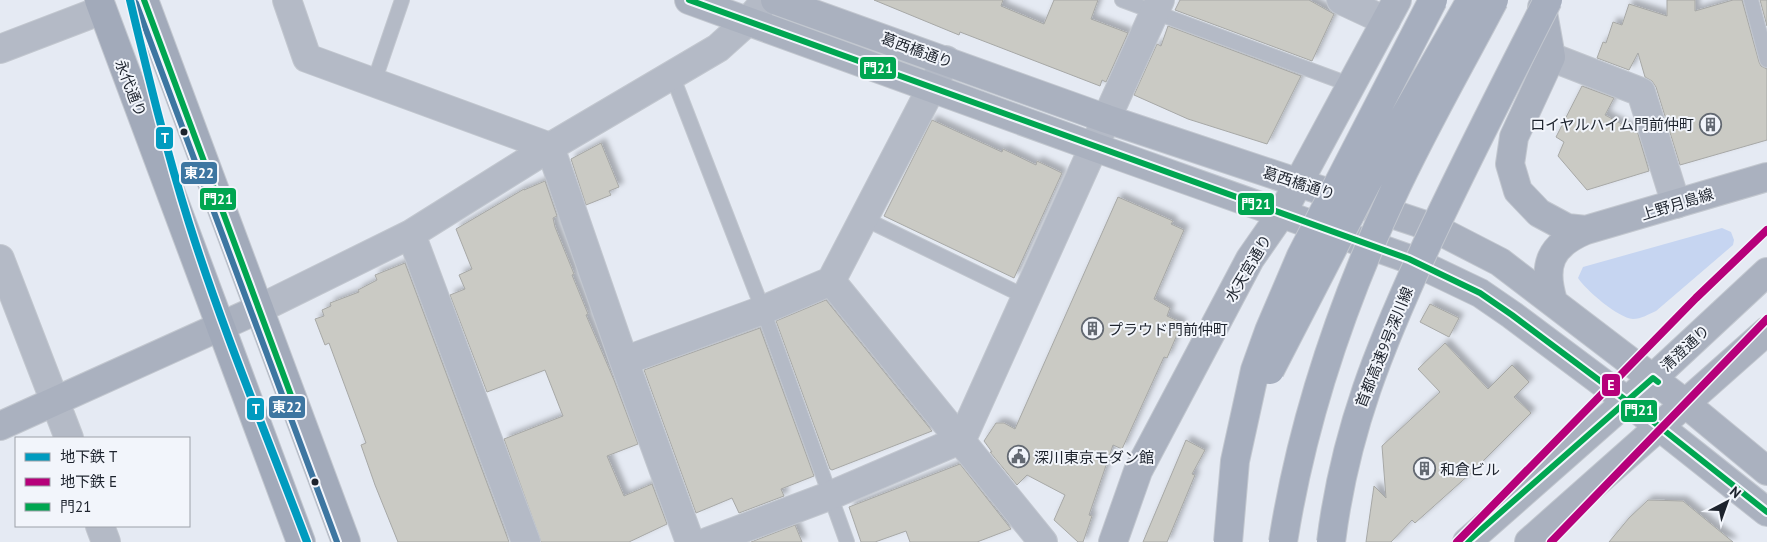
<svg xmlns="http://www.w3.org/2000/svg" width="1767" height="542" font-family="'PT Sans','Noto Sans JP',sans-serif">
  <defs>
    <filter id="shadow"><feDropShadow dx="4.5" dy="-4.5" stdDeviation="2.5" flood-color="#0004"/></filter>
  </defs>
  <rect width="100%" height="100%" fill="#e5eaf3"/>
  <path fill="#c6d5f1" d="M1722 228 1731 232 1734 240 1733 245 1656 311C1649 314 1641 319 1633 319 1618 318 1586 290 1578 278L1583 267Z"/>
  <path fill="#cacac4" stroke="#a7a8a6" filter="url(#shadow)" d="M874 0H1003L1001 6 1044 24 1054 0H1098L1091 19 1128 33 1106 82 1102 80 1100 86 960 32 959 35Z
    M1180 0H1309L1334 14 1312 61 1175 10Z
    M1667 0H1695V11L1733 0H1742L1759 62 1761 66 1767 69V140L1680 165 1656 87 1652 81 1645 77 1638 53 1629 70 1597 58 1603 42 1606 43 1613 22 1622 25 1629 4 1667 16Z
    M1760 0H1767V26Z
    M1168 26 1301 76 1267 144 1188 119 1134 95 1157 44 1161 46Z
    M1582 86 1614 98 1605 115 1631 129 1636 127 1649 171 1587 190 1558 156 1564 142 1556 137Z
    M932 120 1002 152 1003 149 1036 165 1037 161 1062 173 1014 278 884 216Z
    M601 143 619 187 609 191 611 195 586 205 571 159Z
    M545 181 557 216 553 218 555 227 574 274 572 275 588 314 586 315 614 380 638 444 607 456 624 496 652 484 667 524 629 542H541L504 439 563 416 545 370 487 392 450 295 465 289 459 275 472 269 456 229 524 189V190Z
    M1118 197 1173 221 1171 224 1184 230 1154 299 1170 308 1167 316 1182 323 1167 358 1164 357 1122 449 1113 445 1089 515 1092 516 1083 542H1078L1054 520 1065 495 1027 475 1017 485 990 452H992L984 441 996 423H1004L1015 429Z
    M405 263 509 542H398L375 485 361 445 366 443 329 343 325 345 315 319 324 316 322 310 331 306 330 303 359 292 358 290 377 280 375 275Z
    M826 300 932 431 832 470 830 469 776 321Z
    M1430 304 1459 318 1449 337 1420 322Z
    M760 328 814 476 781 489 784 496 739 513 732 498 696 513 644 370Z
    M1445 343 1488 389 1512 365 1529 382 1514 397 1531 413 1471 473 1415 523 1412 520 1391 542H1366L1374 486 1386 498 1382 446 1440 392 1418 369Z
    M1186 440 1205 450 1192 474 1195 475 1167 542H1143Z
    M960 464 1011 529 977 542H910L906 531 875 542H861L849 507Z
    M1648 500 1683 501 1733 542H1609L1629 518Z
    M795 525 802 542H751Z"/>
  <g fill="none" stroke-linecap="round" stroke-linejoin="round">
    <defs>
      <path id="lane" d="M1122 0 1351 85
        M1751 0 1767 60
        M672 75 763 310 847 542
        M374 82 402 0
        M863 218 1026 297"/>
      <path id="street" d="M287 0 307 58 550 147 624 361 690 542
        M1341 0 1386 21
        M0 49 102 10
        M1551 57 1641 92 1676 204
        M946 60 831 281 1043 542
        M411 234 526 542
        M0 259 69 438
        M259 309 411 234 550 147 718 48 748 21 766 0
        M624 361 763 310 831 281
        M100 526 106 542
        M707 542 829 496 962 439 1160 0"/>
      <path id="secondary" d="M689 0 1094 147 1409 259 1480 293 1512 315 1627 401 1767 512
        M775 0 1107 119 1434 228 1500 262 1686 404 1767 471
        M1542 7 1551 57 1514 137 1510 164 1518 191 1539 213 1567 228 1586 230
        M1553 301C1542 265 1550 245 1586 230L1767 177
        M0 426 259 309
        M1113 542 1138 471 1250 259 1282 213 1397 0
        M1467 542 1653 378 1767 272
        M1529 542 1767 331"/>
      <path id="primary" d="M99 0 301 542
        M144 0 346 542"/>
    </defs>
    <use href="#lane" stroke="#c2c7cf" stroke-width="16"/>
    <use href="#street" stroke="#c2c7cf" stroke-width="30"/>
    <use href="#secondary" stroke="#c2c7cf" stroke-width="30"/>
    <use href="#primary" stroke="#c2c7cf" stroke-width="30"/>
    <use href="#lane" stroke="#b4bac6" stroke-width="14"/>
    <use href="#street" stroke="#b4bac6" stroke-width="28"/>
    <use href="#secondary" stroke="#aab1bf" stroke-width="28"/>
    <use href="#primary" stroke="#a2aaba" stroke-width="28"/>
    <defs>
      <path id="highway-bridge" d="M1270 370 1366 184 1471 0
        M1228 542 1235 461 1255 370 1269 331 1301 256 1433 0
        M1283 542C1302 421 1341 306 1392 196 1423 129 1460 65 1494 0
        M1331 542C1345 430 1380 346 1427 244 1465 162 1507 81 1548 0"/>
    </defs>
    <use href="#highway-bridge" stroke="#c2c7cf" stroke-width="30" stroke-linecap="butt"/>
    <use href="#highway-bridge" stroke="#a6aebe" stroke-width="28"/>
    <defs>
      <path id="bus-1" d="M144 0 292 398
        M689 0 1409 259 1480 293 1512 315 1627 401 1767 512
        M1467 542 1653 378 1658 382"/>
      <path id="bus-2" d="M136 3 337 542"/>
    </defs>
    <use href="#bus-1" stroke="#f2f5fb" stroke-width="10"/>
    <use href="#bus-2" stroke="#f2f5fb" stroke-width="10"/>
    <use href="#bus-1" stroke="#00a651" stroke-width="6"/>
    <use href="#bus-2" stroke="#3d76a1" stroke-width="6"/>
    <defs>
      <path id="metro-1" d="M130 0C148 75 166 150 189 223 223 331 267 436 307 542"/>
      <path id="metro-2" d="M1457 542 1696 298 1767 230
        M1551 542 1767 319"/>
    </defs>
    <use href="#metro-1" stroke="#f2f5fb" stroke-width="11"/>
    <use href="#metro-2" stroke="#f2f5fb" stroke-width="11"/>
    <use href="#metro-1" stroke="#009bbf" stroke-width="8"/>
    <use href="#metro-2" stroke="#b6007a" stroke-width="8"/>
  </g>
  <defs>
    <symbol id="building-ring" viewBox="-11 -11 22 22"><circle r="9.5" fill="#f2f5fb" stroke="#636972" stroke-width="1.5"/><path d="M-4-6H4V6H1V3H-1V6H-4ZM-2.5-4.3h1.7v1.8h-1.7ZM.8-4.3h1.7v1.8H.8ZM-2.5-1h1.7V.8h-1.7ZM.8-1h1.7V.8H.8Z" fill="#636972"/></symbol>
    <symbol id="civic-ring" viewBox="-11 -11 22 22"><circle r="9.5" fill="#f2f5fb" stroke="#636972" stroke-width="1.5"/><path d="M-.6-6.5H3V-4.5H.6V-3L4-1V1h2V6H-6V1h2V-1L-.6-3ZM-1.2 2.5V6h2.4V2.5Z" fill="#636972"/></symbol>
  </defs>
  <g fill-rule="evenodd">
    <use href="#building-ring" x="1698" y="112" width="25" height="25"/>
    <use href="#building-ring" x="1080" y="316" width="25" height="25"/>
    <use href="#civic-ring" x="1006" y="444" width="25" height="25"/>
    <use href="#building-ring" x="1412" y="456" width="25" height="25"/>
  </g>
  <g fill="#1d232d" stroke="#f2f5fb" stroke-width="2">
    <circle cx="184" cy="132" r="4.5"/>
    <circle cx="315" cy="482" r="4.5"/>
  </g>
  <g text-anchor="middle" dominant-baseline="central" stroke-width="4" stroke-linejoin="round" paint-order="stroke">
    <g font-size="15" fill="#1d232d" stroke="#f2f5fb">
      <text transform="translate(917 50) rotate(20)">葛西橋通り</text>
      <text transform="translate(131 88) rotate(69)">永代通り</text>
      <text transform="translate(1299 183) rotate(18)">葛西橋通り</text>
      <text transform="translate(1677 204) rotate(-17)">上野月島線</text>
      <text transform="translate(1248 268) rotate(-59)">水天宮通り</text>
      <text transform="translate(1384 347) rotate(-68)">首都高速9号深川線</text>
      <text transform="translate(1685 348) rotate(-43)">清澄通り</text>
    </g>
    <g font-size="15" fill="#1d232d" stroke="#f2f5fb" text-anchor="start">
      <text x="1694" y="124" text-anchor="end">ロイヤルハイム門前仲町</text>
      <text x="1108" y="329">プラウド門前仲町</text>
      <text x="1034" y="457">深川東京モダン館</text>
      <text x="1440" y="469">和倉ビル</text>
    </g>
  </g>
  <g stroke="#f2f5fb" stroke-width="2">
    <rect x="859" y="56" width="38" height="24" rx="5" fill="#00a651"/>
    <rect x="155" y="126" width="19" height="24" rx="5" fill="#009bbf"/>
    <rect x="180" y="161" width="38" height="24" rx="5" fill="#3d76a1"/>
    <rect x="199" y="187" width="38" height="24" rx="5" fill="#00a651"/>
    <rect x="1237" y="192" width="38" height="24" rx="5" fill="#00a651"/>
    <rect x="1601" y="373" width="20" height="24" rx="5" fill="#b6007a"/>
    <rect x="268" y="395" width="38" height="24" rx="5" fill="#3d76a1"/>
    <rect x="246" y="397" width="19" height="24" rx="5" fill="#009bbf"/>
    <rect x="1620" y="399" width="38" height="24" rx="5" fill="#00a651"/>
  </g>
  <g font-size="14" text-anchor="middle" font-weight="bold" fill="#fff">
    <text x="878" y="73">門21</text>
    <text x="165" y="143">T</text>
    <text x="199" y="178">東22</text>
    <text x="218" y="204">門21</text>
    <text x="1256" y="209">門21</text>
    <text x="1611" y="390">E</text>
    <text x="287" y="412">東22</text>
    <text x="256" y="414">T</text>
    <text x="1639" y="415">門21</text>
  </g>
  <rect x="15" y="437" width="175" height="90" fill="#f2f5fb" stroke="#9da1a9"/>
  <rect x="25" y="453" width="25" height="8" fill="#009bbf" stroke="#9da1a9"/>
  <text x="60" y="462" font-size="15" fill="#1d232d">地下鉄 T</text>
  <rect x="25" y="478" width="25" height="8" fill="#b6007a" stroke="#9da1a9"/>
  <text x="60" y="487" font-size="15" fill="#1d232d">地下鉄 E</text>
  <rect x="25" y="503" width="25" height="8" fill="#00a651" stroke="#9da1a9"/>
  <text x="60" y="512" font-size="15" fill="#1d232d">門21</text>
  <g transform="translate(1727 502) rotate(41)" stroke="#f2f5fb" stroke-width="4" paint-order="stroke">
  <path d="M0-4L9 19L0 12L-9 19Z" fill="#1d232d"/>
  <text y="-8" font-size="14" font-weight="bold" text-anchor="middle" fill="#1d232d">N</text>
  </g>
</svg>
